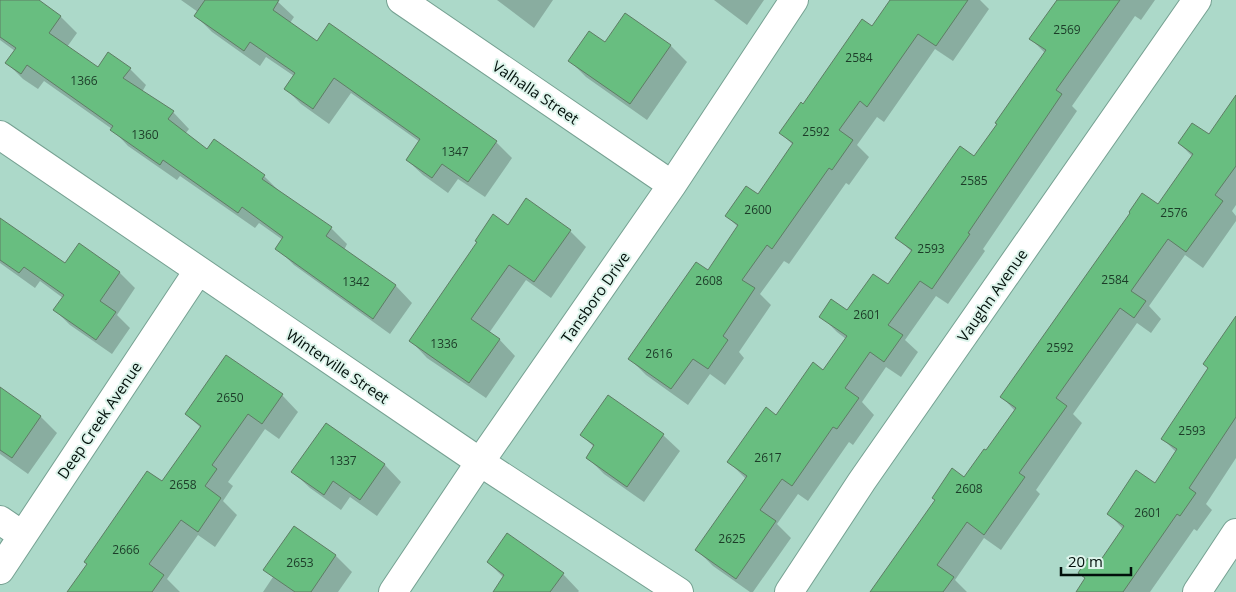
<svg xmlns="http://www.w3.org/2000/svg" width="1236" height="592" font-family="'Open Sans',sans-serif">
  <rect width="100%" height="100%" fill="#acd9c9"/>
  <path fill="#0003" d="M0 0H37L61 17 77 33 67 47 98 69H130L146 85 142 92 173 112 189 129 185 134 207 150 264 176 280 192 331 228 347 244 344 250 396 286 412 303 390 334 294 265 277 248 283 240 259 223 255 228 180 176 177 180 128 146 112 129 44 81 38 89 23 79 7 63 15 51 0 40Z
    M181 0H276L294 17 290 23 317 42 330 25 496 142 512 158 485 197 458 179 448 193 423 175 407 160 420 142 351 93 329 124 301 104 285 88 294 76 266 57 260 66 212 32 196 16 198 12Z
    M497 0H553L534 28Z
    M714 0H764L747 25Z
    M891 0H980L989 9 953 61 935 49 884 122 877 117 857 145 869 157 849 185 846 183 789 264 784 261 760 294 771 305 739 352 744 358 725 385 710 374 688 405 646 375 630 359 708 272 738 227 727 216 758 196 793 145 781 133 872 27Z
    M1058 0H1155L1141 20 1135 16 1072 106 1077 111 983 249 985 251 948 304 936 296 905 340 918 352 901 377 886 367 862 402 874 415 853 445 849 442 808 501 798 494 777 524 791 538 753 592H750L713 566 697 550 746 479 729 462 824 371 846 339 837 332 821 316 847 312 888 286 912 252 897 238 974 158 1045 53 1031 39Z
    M626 14 671 46 687 62 647 120 586 77 570 61 605 44Z
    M1236 97V205L1232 211 1236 216V221L1203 268 1185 255 1149 306 1161 319 1151 333 1137 323 1073 414 1082 423 1036 490 1040 494 1001 550 984 538 955 580 967 592H872L986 452 1015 411 1002 397 1158 206 1193 157 1179 143 1209 136Z
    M0 219 65 265 79 245 120 273 135 288 117 315 130 328 112 354 70 325 55 310 63 298 40 281 35 288 0 263Z
    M508 226 570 231 586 247 551 298 526 280 489 333 499 339 515 356 486 398 427 358 411 341Z
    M1236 320V458L1206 504 1212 510 1197 531 1194 529 1150 592H1077L1086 579 1080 573 1098 566 1123 529 1108 513 1155 485 1177 453 1163 439 1209 369Z
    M0 388 40 416 57 433 28 474 0 454Z
    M282 395 298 412 279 439 265 429 228 482 233 486 223 501 237 515 215 547 198 535 167 579 180 592H68L163 483 201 428 186 414Z
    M326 424 385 465 401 482 377 516 350 497 341 510 310 488 293 472Z
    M582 435H663L680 451 644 502 604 474 587 457 594 447Z
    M295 527 336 556 352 572 338 592H263L273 577 265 569Z
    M488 562 563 574 579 591 578 592H494L504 578Z"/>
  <path fill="#68be80" stroke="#5e7d64" d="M0 0H39L61 16 49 33 98 67 108 52 131 68 123 78 174 111 168 119 207 149 214 139 265 175 262 179 332 227 326 236 396 285 373 319 275 249 283 237 242 207 238 213 163 160 160 165 110 130 113 126 27 65 21 74 5 63 16 48 0 37Z
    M205 0H279L273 10 317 41 329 23 497 141 468 182 442 164 432 178 406 160 420 139 334 78 313 109 284 89 295 73 250 42 244 51 194 16Z
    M890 0H968L936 46 918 34 867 107 860 101 839 130 853 140 832 170 829 168 772 249 767 245 742 280 755 288 723 336 728 340 708 369 693 359 671 389 628 359 696 262 708 270 738 225 725 216 746 186 758 194 793 143 779 133 801 102 803 104 862 19 872 26Z
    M1057 0H1120L1056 90 1062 94 968 233 970 234 932 289 920 281 888 325 903 335 884 362 870 352 845 388 859 398 837 429 833 427 792 486 782 479 760 510 776 521 736 579 695 550 747 476 727 462 766 407 776 415 813 362 823 370 847 336 819 317 831 299 847 310 873 274 888 284 912 250 895 238 960 146 974 156 997 124 995 123 1046 50 1029 39Z
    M625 13 671 45 630 104 568 61 589 31 605 42Z
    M1236 95V166L1215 195 1223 201 1186 252 1168 239 1131 291 1146 301 1134 318 1120 308 1056 398 1067 406 1019 473 1025 477 984 535 967 522 937 565 954 577 943 592H870L935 500 932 498 952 468 964 477 984 449 986 450 1016 408 1000 397 1130 213 1129 212 1142 193 1158 204 1193 154 1178 143 1192 123 1209 134Z
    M526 198 571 230 534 282 509 265 471 319 500 339 469 383 409 341 477 242 475 241 493 214 508 225Z
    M0 218 65 263 79 243 120 272 100 301 116 312 96 340 53 310 64 295 24 267 19 273 0 260Z
    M1236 316V417L1189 488 1196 493 1180 516 1177 514 1123 592H1076L1085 578 1078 573 1088 558 1098 564 1124 526 1107 514 1136 470 1155 483 1177 449 1161 439 1208 368 1203 364Z
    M226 355 283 394 262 424 248 414 212 465 217 469 205 486 221 498 198 532 181 520 149 564 164 575 152 592H67L87 564 84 562 147 471 162 481 201 426 185 414Z
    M0 387 41 416 12 458 0 450Z
    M608 395 664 434 627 487 586 458 594 445 580 435Z
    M326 423 385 464 360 500 333 481 324 495 291 472Z
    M294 526 336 555 311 592H295L263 570Z
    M507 533 564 573 550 592H493L504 575 487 562Z"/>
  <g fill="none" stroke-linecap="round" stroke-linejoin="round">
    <defs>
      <path id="minor" d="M401 0 672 185
        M0 135 480 462 679 592
        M0 520 22 535
        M0 570 198 271
        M393 592 480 462 672 185 794 0
        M789 592 862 481 1197 0
        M1197 592 1236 533"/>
    </defs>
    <use href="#minor" stroke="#76a192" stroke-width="30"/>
    <use href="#minor" stroke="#fff" stroke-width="28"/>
  </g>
  <g text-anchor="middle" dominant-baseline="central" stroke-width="4" stroke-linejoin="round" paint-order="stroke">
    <g font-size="12" fill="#1c3c28">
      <text x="1067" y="29">2569</text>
      <text x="859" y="57">2584</text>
      <text x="84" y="80">1366</text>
      <text x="816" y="131">2592</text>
      <text x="145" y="134">1360</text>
      <text x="455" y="151">1347</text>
      <text x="974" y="180">2585</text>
      <text x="758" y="209">2600</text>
      <text x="1174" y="212">2576</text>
      <text x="931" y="248">2593</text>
      <text x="1115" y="279">2584</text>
      <text x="709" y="280">2608</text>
      <text x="356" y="281">1342</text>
      <text x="867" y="314">2601</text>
      <text x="444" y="343">1336</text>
      <text x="1060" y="347">2592</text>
      <text x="659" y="353">2616</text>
      <text x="230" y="397">2650</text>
      <text x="1192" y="430">2593</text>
      <text x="768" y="457">2617</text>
      <text x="343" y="460">1337</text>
      <text x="183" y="484">2658</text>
      <text x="969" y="488">2608</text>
      <text x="1148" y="512">2601</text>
      <text x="732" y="538">2625</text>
      <text x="126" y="549">2666</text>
      <text x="300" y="562">2653</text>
    </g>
    <g font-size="15" fill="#02100b" stroke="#ddf4eb">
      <text transform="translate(536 92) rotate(34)">Valhalla Street</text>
      <text transform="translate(992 295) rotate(-55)">Vaughn Avenue</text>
      <text transform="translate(595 297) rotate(-55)">Tansboro Drive</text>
      <text transform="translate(338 366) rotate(34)">Winterville Street</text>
      <text transform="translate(99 420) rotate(-56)">Deep Creek Avenue</text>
    </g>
  </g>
  <path d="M1061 567v8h70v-8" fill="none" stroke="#02100b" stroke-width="2.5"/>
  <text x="1068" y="567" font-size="15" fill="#02100b" stroke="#ddf4eb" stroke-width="4" paint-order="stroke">20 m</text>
</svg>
